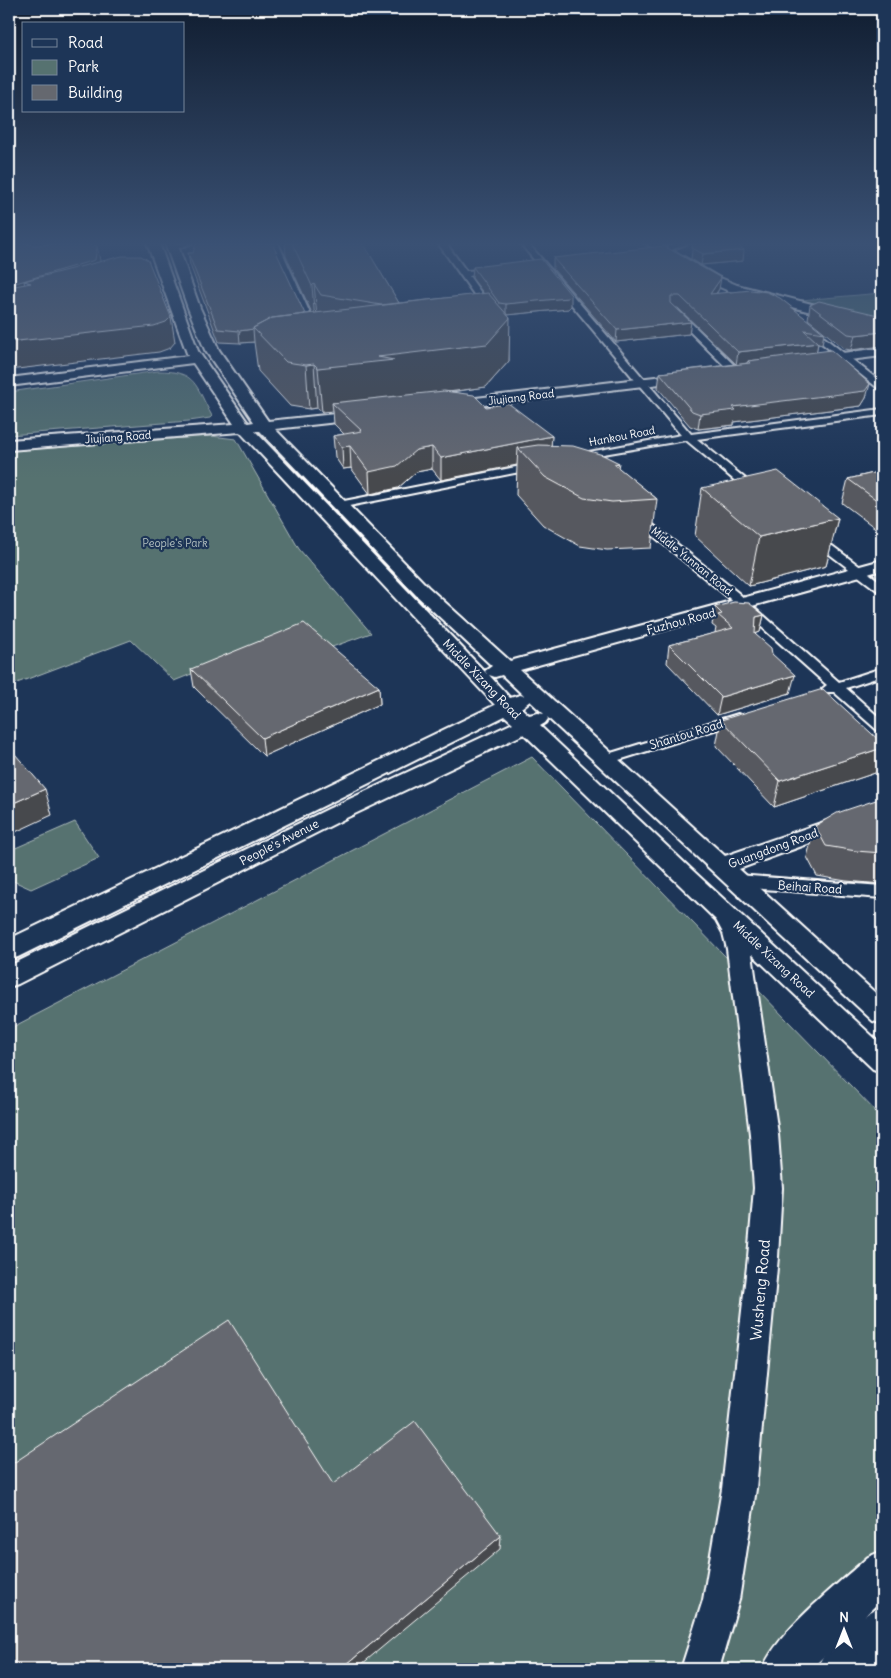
<svg xmlns="http://www.w3.org/2000/svg" width="891" height="1678" font-family="Delius,sans-serif">
  <rect width="100%" height="100%" fill="#1d3557"/>
  <filter id="ink" filterUnits="userSpaceOnUse"><feTurbulence type="fractalNoise" baseFrequency=".02" numOctaves="2"/><feDisplacementMap in="SourceGraphic" scale="10" xChannelSelector="R" yChannelSelector="G"/><feConvolveMatrix kernelMatrix="1 2 1 2 8 2 1 2 1" color-interpolation-filters="sRGB"/></filter>
  <g filter="url(#ink)">
    <path fill="#567270" stroke="#aab8b8" d="M882 293V319L801 300Z
      M158 371C197 371 195 385 212 416L210 418 189 421 9 435V392Z
      M211 436 236 439 299 549 371 633 318 652 294 633 174 681 131 640 9 686V451Z
      M532 757 882 1118V1553L833 1595 761 1669H9V1029Z
      M75 822 99 858 31 889 9 879V848L11 850Z"/>
    <g fill="none" stroke-linecap="round" stroke-linejoin="round">
      <defs>
        <path id="street" d="M179 243H192L173 250 169 248Z
          M270 243H278L317 329 316 331 309 329Z
          M438 243H446L466 271 496 269V273L469 276 494 311 493 313H487Z
          M520 243H528L691 434 882 409V415L697 439 759 490 760 492 755 495 751 494 686 440 574 459 573 457 574 455 578 454 681 435Z
          M677 243H689L653 257 646 255Z
          M677 311 680 312 738 369V373H732L674 316V312Z
          M807 324 882 383V390L879 389 804 329V325Z
          M536 463 541 466 540 468 339 508 334 505 339 502Z
          M638 515 642 516 737 592 839 682 882 668V676L846 688 882 720V731L877 730 834 692H824L822 689 827 685 729 598 634 520 632 518Z
          M815 535 819 536 882 583V592L878 591 811 540 809 538 811 536Z
          M738 714 745 718 743 721 603 765 598 763 596 760 598 757Z
          M738 875 882 886V898L738 887 733 885 730 881 733 877Z"/>
        <path id="secondary" d="M147 243H159L198 351 248 423 254 422 205 350 188 308 165 243H177L200 308 219 350 268 421 364 411 369 412 371 415 369 418 364 419 275 429 428 587 510 661 882 560V570L520 670 725 856 882 802V817L739 869 882 999V1024L873 1021 547 717 548 719 545 723 540 726 691 869 882 1045V1072L873 1069 752 954 778 1134 782 1188 778 1257 756 1489 739 1600 719 1669H681L703 1600 722 1489 748 1257 754 1188 750 1134 727 949 723 933 716 920 524 734 344 819 18 984 9 987V966L328 809 513 723 505 716 18 957 9 959V939L495 705 240 432 9 450V440L234 424 193 363 9 386V378L188 356ZM255 431H260L416 595 492 666 485 671 487 674ZM489 675 495 677 502 675 524 696 520 695 510 698ZM530 701 544 714 538 713 529 715 521 708Z
          M645 243H660L718 277 737 285 882 322V330L729 291 710 283Z
          M882 348V356L810 365 803 361 810 357Z
          M689 373 696 377 694 380 450 409 445 408 443 405 445 402 450 401Z"/>
        <path id="primary" d="M882 1551V1599L811 1669H763C776 1633 838 1584 868 1557Z"/>
        <path id="highway" d="M882 1606V1660L873 1669H817C826 1644 857 1617 882 1606Z"/>
      </defs>
      <use href="#street" stroke="#fff" stroke-width="4"/>
      <use href="#secondary" stroke="#fff" stroke-width="4"/>
      <use href="#primary" stroke="#fff" stroke-width="4"/>
      <use href="#highway" stroke="#fff" stroke-width="3"/>
      <use href="#street" fill="#1d3557" fill-rule="evenodd"/>
      <use href="#secondary" fill="#1d3557" fill-rule="evenodd"/>
      <use href="#primary" fill="#1d3557" fill-rule="evenodd"/>
      <use href="#highway" fill="#1d3557" fill-rule="evenodd"/>
    </g>
    <path fill="#57595f" stroke="#fff" d="M285 243H363L399 303 484 294 472 278 473 267 571 306 568 309 507 315 509 361 486 387 451 392 552 436 551 446 619 463 618 468 657 499 651 548 607 550 580 546 543 525 516 495 517 465 441 480 432 469 416 472 398 488 370 494 351 468 343 469 335 457 333 436 344 434 334 424 333 411 322 412 317 408 309 409 290 406 258 371 254 342 240 343 219 342 190 265 188 253H193L305 314 312 313 286 256Z
      M693 243 743 261 701 265 691 259Z
      M553 258 719 289 717 293 824 333 822 345 818 344 816 352 866 398 861 406 734 422V425L698 429 690 426 658 388 660 373 736 364 678 308H676L689 334 616 342 553 269Z
      M810 305 882 346 851 350 845 349 808 319Z
      M882 471V533L842 503 848 479Z
      M702 488 838 518 826 566 749 586 695 536Z
      M715 607 764 615 760 632 755 634 772 654 790 693 717 715 667 663 669 645 715 633 716 628 712 625Z
      M191 669 379 687 380 704 264 756 194 687Z
      M721 720 882 743V759L878 772 774 807 716 746Z
      M882 798V884L846 881 817 876 807 857 815 826Z"/>
    <path fill="#47494e" stroke="#fff" d="M97 246 100 260 98 274 31 283 24 281 27 295H9V285Z
      M744 250 743 261 701 265 703 254Z
      M721 278 719 289 708 305 710 294Z
      M314 284 317 317 315 320 312 286Z
      M571 295V306L568 309 506 315V304Z
      M171 317 175 342 170 348 159 352 9 370V342Z
      M510 318 509 361 486 387 395 399 332 403 333 411 322 412 318 368 378 357Z
      M691 322 689 334 616 342 617 330Z
      M253 329 254 342 240 343 239 331Z
      M882 332V346L851 350 855 335Z
      M818 343 816 354 748 361 747 363 736 365 738 352Z
      M314 364 317 408 309 409 306 365Z
      M870 384 866 398 861 406 734 422V425L698 429 700 414 733 407Z
      M552 436 550 458 518 448 517 465 441 480V458Z
      M350 446 351 468 343 469 342 447Z
      M432 447V469L416 472 398 488 370 494 369 472 416 450Z
      M838 518 826 566 749 586 759 537Z
      M764 615 760 632 752 635 756 617Z
      M795 675 790 693 717 715 721 697Z
      M379 687 380 704 264 756 262 738Z
      M882 748V759L878 772 774 807 780 781Z
      M45 789 52 815 9 835V805Z
      M501 1536 500 1549 356 1669H341Z"/>
    <path fill="#65686f" stroke="#fff" d="M9 243H23L34 245 85 243 97 246 95 260 9 285Z
      M196 243H258V244L272 243 305 314 272 318 253 328 254 329 239 331 218 329 188 253H193Z
      M292 243H363L399 303 381 305 321 295 314 284 312 286Z
      M693 243H735L744 250 703 254 692 248Z
      M664 246 721 278 710 294 751 290 767 292 780 298 824 333 804 330 818 343 738 352 680 296H671V303L691 322 617 330 553 258Z
      M122 256H141L148 260 171 317 166 322 154 326 9 342V287L31 283 24 281Z
      M541 259 571 295 568 298 506 304 499 303 473 267Z
      M488 293 510 318 487 344 378 357 394 360 318 368 314 364 306 365 286 362 253 328 272 318Z
      M819 301 882 316V332L855 335 848 334 810 305Z
      M831 350 870 384 865 391 733 407 736 410 700 414 692 411 660 373 750 363 748 361Z
      M444 391 474 395 486 407 508 403 552 436 441 458 432 447 416 450 397 466 369 472 350 446 342 447 333 436 362 431 332 403Z
      M538 445 573 446 603 455 619 463 614 464 657 499 612 502 584 498 545 477 518 448Z
      M778 471 838 518 759 537 702 488Z
      M882 471V504L848 479Z
      M734 602 749 603 764 615 756 617 755 634 771 648 772 654 795 675 721 697 669 645 733 628 718 615 722 614 715 607Z
      M304 623 379 687 262 738 191 669Z
      M823 689 882 743V748L780 781 721 720Z
      M9 747 45 789 9 805Z
      M882 798V853L856 851 826 846 815 826 837 813Z
      M229 1320 333 1484 415 1421 501 1536 341 1669H9V1466Z"/>
  </g>
  <linearGradient id="sky" x2="0" y2="1"><stop stop-color="#101d30"/><stop offset="0.51" stop-color="#3a5174"/><stop offset="1" stop-color="#3a5174" stop-opacity="0"/></linearGradient>
  <rect width="891" height="478" fill="url(#sky)"/>
  <g text-anchor="middle" dominant-baseline="central" stroke-width="4.5" stroke-linejoin="round" paint-order="stroke">
    <g font-size="11" fill="#fff" stroke="#1d3557">
      <text transform="translate(521 397) rotate(-7)">Jiujiang Road</text>
      <text transform="translate(622 436) rotate(-11)">Hankou Road</text>
      <text transform="translate(118 437) rotate(-4)">Jiujiang Road</text>
      <text transform="translate(692 561) rotate(39)">Middle Yunnan Road</text>
    </g>
    <g font-size="11" fill="#b3c0bf" stroke="#1d3557">
      <text x="175" y="543">People's Park</text>
    </g>
    <g font-size="12" fill="#fff" stroke="#1d3557">
      <text transform="translate(681 621) rotate(-15)">Fuzhou Road</text>
      <text transform="translate(482 679) rotate(46)">Middle Xizang Road</text>
      <text transform="translate(686 734) rotate(-17)">Shantou Road</text>
      <text transform="translate(279 842) rotate(-27)">People's Avenue</text>
      <text transform="translate(773 848) rotate(-20)">Guangdong Road</text>
      <text transform="translate(810 887) rotate(4)">Beihai Road</text>
      <text transform="translate(774 959) rotate(43)">Middle Xizang Road</text>
    </g>
    <g font-size="15" fill="#fff" stroke="#1d3557">
      <text transform="translate(760 1290) rotate(-85)">Wusheng Road</text>
    </g>
  </g>
  <rect width="891" height="1678" fill="none" stroke="#1d3557" stroke-width="30"/>
  <rect x="15" y="15" width="861" height="1648" fill="none" stroke="#fff" stroke-width="2" filter="url(#ink)"/>
  <rect x="22" y="22" width="162" height="90" fill="#1d3557" stroke="#77869a"/>
  <rect x="32" y="39" width="25" height="8" fill="#1d3557" stroke="#77869a"/>
  <text x="68" y="48" font-size="15" fill="#ffffff">Road</text>
  <rect x="32" y="60" width="25" height="15" fill="#567270" stroke="#77869a"/>
  <text x="68" y="72" font-size="15" fill="#ffffff">Park</text>
  <rect x="32" y="85" width="25" height="15" fill="#65686f" stroke="#77869a"/>
  <text x="68" y="98" font-size="15" fill="#ffffff">Building</text>
  <g transform="translate(844 1630)" stroke="#1d3557" stroke-width="4" paint-order="stroke">
  <path d="M0-4L9 19L0 12L-9 19Z" fill="#ffffff"/>
  <text y="-8" font-size="14" font-weight="bold" text-anchor="middle" fill="#ffffff">N</text>
  </g>
</svg>
